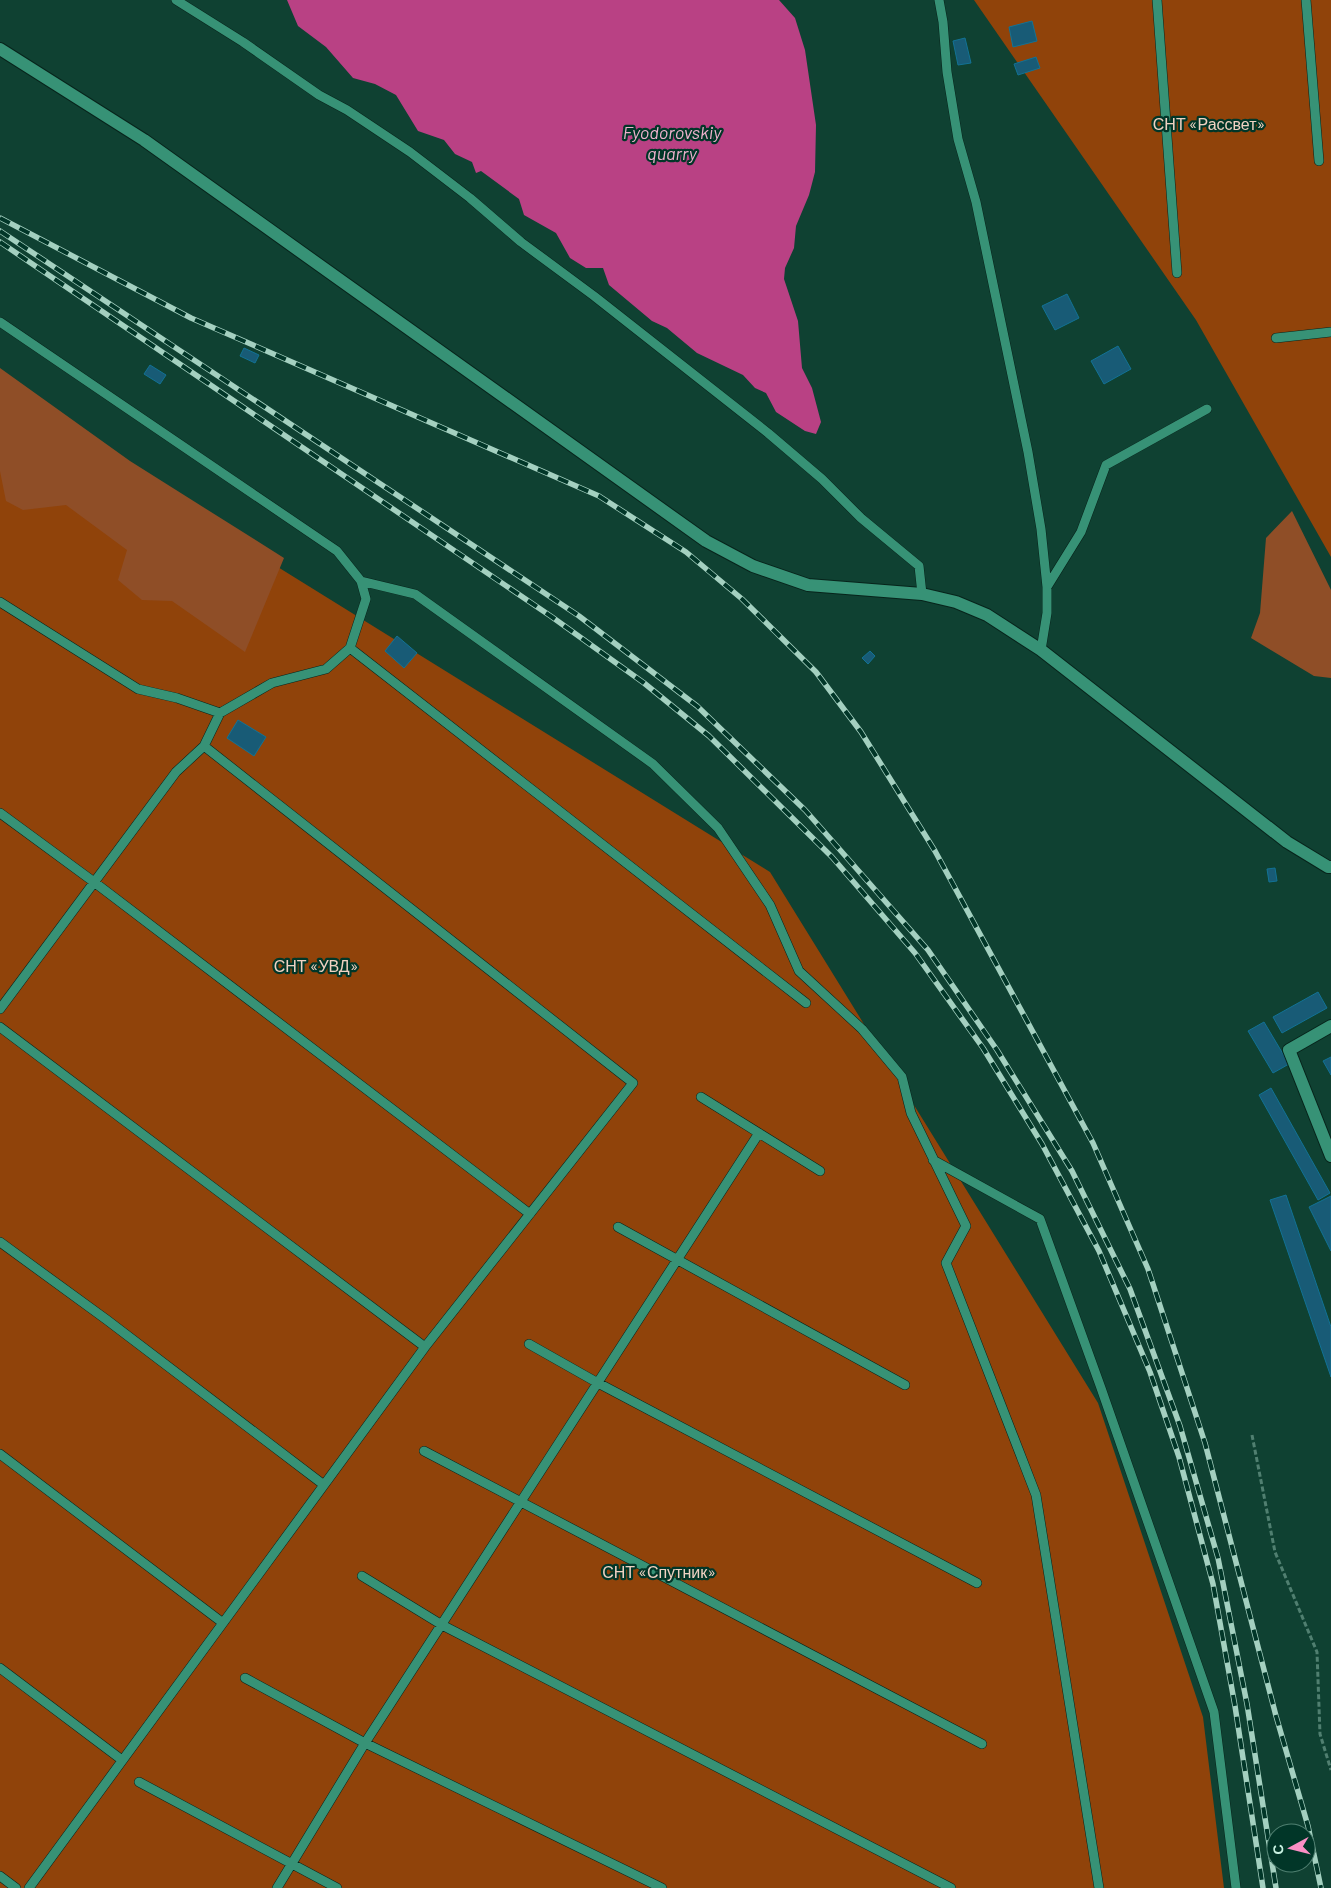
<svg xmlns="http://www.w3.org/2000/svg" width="1331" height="1888" font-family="Barlow,sans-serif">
  <rect width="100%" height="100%" fill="#0f4132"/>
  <path fill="#90430a" d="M974 0H1331V557L1196 320Z
    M0 395 770 872 1098 1403 1203 1717 1224 1888H0Z"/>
  <path fill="#8f4e27" d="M0 368 130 461 284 558 245 652 172 601 142 600 118 580 127 550 66 505 23 510 6 501 0 471Z
    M1292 511 1331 590V678L1314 676 1251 638 1260 613 1266 538Z"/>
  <path fill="#b94184" d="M287 0H779L795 18 805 50 816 125 815 172 809 195 796 226 794 248 785 268 784 279 798 321 802 368 812 388 821 422 816 434 805 431 776 412 766 393 755 388 743 375 697 353 667 328 652 321 609 285 603 268H586L570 258 556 233 524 215 519 199 481 171 476 173 472 162 455 154 444 140 418 131 396 95 375 84 353 78 326 47 298 26Z"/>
  <path fill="#185b76" stroke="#127295" d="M1032 21 1037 41 1013 47 1009 27Z
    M965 38 971 63 958 65 953 41Z
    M1036 57 1040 68 1018 75 1014 64Z
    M1067 294 1079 318 1055 330 1042 306Z
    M1118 346 1131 369 1104 384 1091 361Z
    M244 348 259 355 255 363 240 356Z
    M150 365 166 375 160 384 144 374Z
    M397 636 417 653 404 668 385 651Z
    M870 651 875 656 868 664 862 658Z
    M238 720 266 737 254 756 227 738Z
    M1275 868 1277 881 1269 882 1267 869Z
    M1318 992 1327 1008 1282 1033 1273 1017Z
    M1264 1022 1289 1064 1273 1073 1248 1031Z
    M1331 1057V1075L1323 1061Z
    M1271 1088 1330 1193 1318 1200 1259 1095Z
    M1286 1195 1331 1327V1377L1270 1200Z
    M1331 1196V1251L1309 1207Z"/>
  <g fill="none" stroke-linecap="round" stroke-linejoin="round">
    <defs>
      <path id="service" d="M176 0 243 42 319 95 347 110 410 152 470 198 521 242 594 296 768 433 822 479 861 518 919 566 922 594
        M939 0 943 22 947 72 958 139 976 202 1028 452 1041 529 1047 587V613L1041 650
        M1157 0 1177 273
        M1306 0 1319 161
        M0 322 337 551 361 581 415 594 653 764 718 828 770 905 799 971 862 1029 902 1077 911 1113 966 1226 946 1263 1036 1495 1099 1888
        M1276 338 1331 332
        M1047 587 1081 532 1106 465 1207 409
        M0 602 138 689 177 698 220 713
        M350 648 806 1003
        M0 813 94 882 530 1214
        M0 1009 176 772 204 746 220 713 272 683 326 669 350 648 366 599 361 581
        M0 1027 425 1347
        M701 1097 820 1171
        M933 1160 1040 1219 1101 1388 1214 1712 1236 1888
        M618 1227 905 1385
        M0 1242 107 1320 324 1485
        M529 1344 598 1383 977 1583
        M424 1451 982 1744
        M0 1454 223 1623
        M362 1576 442 1625 951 1888
        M0 1668 122 1760
        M245 1678 365 1743 662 1888
        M139 1782 337 1888
        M0 1876 16 1888
        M29 1888 425 1347 633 1083 204 746
        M277 1888 365 1743 759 1133"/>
      <path id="minor" d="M0 49 144 140 706 541 753 566 808 585 922 594 956 602 987 615 1041 650 1287 842 1328 867H1331
        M1331 1026 1289 1050 1331 1156"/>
    </defs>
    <use href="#service" stroke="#07241b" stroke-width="10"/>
    <use href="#minor" stroke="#07241b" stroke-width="14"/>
    <path stroke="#507f70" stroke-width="3" stroke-dasharray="5 2.5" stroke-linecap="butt" d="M1252 1435 1275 1552 1317 1652 1320 1734 1331 1770"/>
    <use href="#service" stroke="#379276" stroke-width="9"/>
    <use href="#minor" stroke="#379276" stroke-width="12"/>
    <defs>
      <path id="rail" d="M0 218 191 318 599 496 686 552 742 599 816 672 861 732 935 851 1093 1143 1148 1269 1205 1443 1276 1716 1308 1826 1321 1888
        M0 231 579 616 697 706 805 810 928 950 997 1050 1072 1171 1130 1289 1180 1426 1218 1558 1247 1704 1276 1888
        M0 242 552 617 644 683 709 736 832 857 915 953 983 1048 1042 1144 1099 1251 1150 1372 1179 1457 1213 1584 1235 1706 1263 1888"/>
    </defs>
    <use href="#rail" stroke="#a4d0c0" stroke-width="5.5"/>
    <use href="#rail" stroke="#013628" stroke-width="4" stroke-dasharray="11" stroke-linecap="butt"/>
  </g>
  <g text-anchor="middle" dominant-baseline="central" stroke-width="4.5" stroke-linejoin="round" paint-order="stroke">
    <g font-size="16" fill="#f0d2c2" stroke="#013628">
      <text x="1209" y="123">СНТ «Рассвет»</text>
      <text x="316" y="965">СНТ «УВД»</text>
      <text x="659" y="1571">СНТ «Спутник»</text>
    </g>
    <g font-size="18" font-style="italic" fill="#eeb1cd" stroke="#013628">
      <text x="672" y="132">Fyodorovskiy<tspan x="672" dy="21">quarry</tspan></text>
    </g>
  </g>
  <g transform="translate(1291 1848) rotate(263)"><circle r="24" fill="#013628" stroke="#518172"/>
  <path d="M0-4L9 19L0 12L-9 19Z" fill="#fb8fc5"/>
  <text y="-8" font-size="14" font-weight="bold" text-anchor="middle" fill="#c8f2e2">С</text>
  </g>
</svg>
